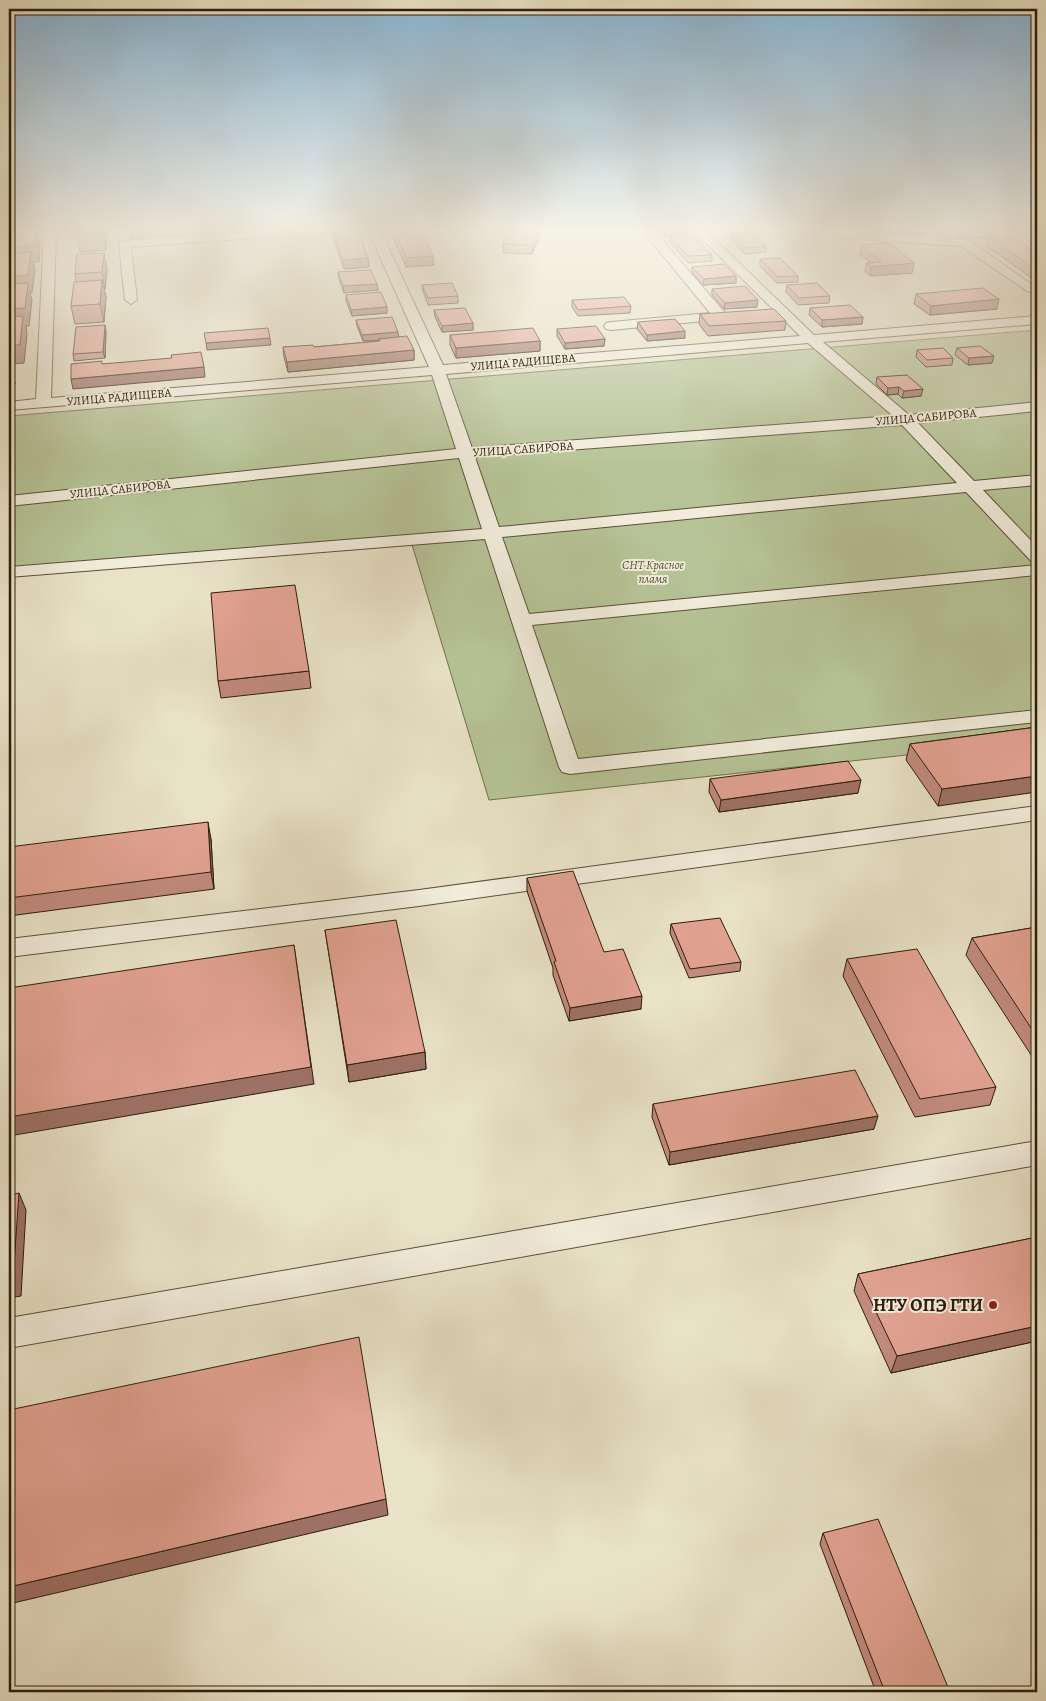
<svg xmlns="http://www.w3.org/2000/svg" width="1046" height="1701" font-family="Alegreya,serif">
  <rect width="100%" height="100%" fill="#e9e2c7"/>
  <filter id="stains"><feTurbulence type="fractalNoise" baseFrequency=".004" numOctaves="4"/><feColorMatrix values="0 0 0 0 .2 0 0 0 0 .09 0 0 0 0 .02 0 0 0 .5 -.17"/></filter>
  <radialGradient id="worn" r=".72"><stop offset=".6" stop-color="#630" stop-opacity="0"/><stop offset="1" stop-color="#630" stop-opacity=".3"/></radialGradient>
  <path fill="#b6c396" stroke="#727050" d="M1037 330V741L489 800 410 538 9 574V416Z"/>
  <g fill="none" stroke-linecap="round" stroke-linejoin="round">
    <defs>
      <path id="minor" d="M44 230H56L51 398 429 367 368 230H380L443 365 800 336 693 230H705L814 335 1037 316V324L823 342 909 415 1037 402V411L918 423 974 481 1037 475V485L983 490 1037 547V562L1031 561 966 492 502 537 529 614 1037 565V575L532 625 578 759 1037 710V722L570 774 562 772 559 767 485 539 9 577V567L482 529 459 458 9 506V496L456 449 432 375 9 410V402L36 399ZM808 343 893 416 472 448 446 374ZM902 425 957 483 499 527 475 457Z
        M283 230H334L328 233 131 247 137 300 131 304 125 300 119 244 121 241Z
        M642 230H654L725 313 727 316 725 319 611 330 606 329 604 326 606 323 611 322 710 313Z
        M761 230H819L927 236 926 230H938L939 237 968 240 1037 288 1031 292 1027 291 961 246 767 233Z
        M1000 230H1013L1037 246V255L1033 254Z
        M1037 806V820L419 906 9 957V939L419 890Z
        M1037 1141V1165L9 1348V1318Z"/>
    </defs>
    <use href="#minor" stroke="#5d4f39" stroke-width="2"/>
    <use href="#minor" fill="#f1ecdb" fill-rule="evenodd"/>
  </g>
  <path fill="#c28b7e" stroke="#2e1e0a" d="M107 230 106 250 80 252 77 235Z
    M333 230 368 258 369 267 344 269 333 237Z
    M390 230H421L434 265 406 267Z
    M510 230H543L532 254 503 253V244Z
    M658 230H687V234L664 236Z
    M843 230H925L924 236 902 233Z
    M955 230H992L993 233 992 237 1037 253V282L987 246 989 238 957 237Z
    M732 234 766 246V252L745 254 731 240Z
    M670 236 712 255V261L688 263 670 242Z
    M862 245 914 263 912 273 870 276 865 272 867 263 870 262 860 254Z
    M104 253 107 269 105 289H104L106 297 104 322 75 324 71 306 76 282 75 274Z
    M760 259 798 276V282L777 283 760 266Z
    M692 267 736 276V283L703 285 692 273Z
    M338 272 377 284 378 290 344 293 339 279Z
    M422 285 458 296V303L428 305 423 291Z
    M787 285 830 296 829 303 798 305 786 292Z
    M712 289 757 307 724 309 712 295Z
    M916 294 997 309 930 315 914 304Z
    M346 295 387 313 352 316 346 301Z
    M572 300 631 306 630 313 578 316 572 307Z
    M810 308 863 317 862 324 822 327 809 315Z
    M434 310 473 323V330L442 332 435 317Z
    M700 314 786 321 785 330 708 336 699 324Z
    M356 320 399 337 414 350V360L288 372 284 357 283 347H314L379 341V340L363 341 357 326Z
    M638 322 685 338 647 341 637 329Z
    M557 329 605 339 604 346 565 349 557 336Z
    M106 331 105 358 74 361 73 354Z
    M450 335 540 341V351L456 358 450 345Z
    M957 348 992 363 968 365 955 355Z
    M917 350 953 358 952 365 926 367 916 357Z
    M10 364 15 383 12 396H9V365Z
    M877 377 921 396 902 398 898 394 887 395 876 384Z
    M309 671 311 688 221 698 218 681Z
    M1037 727 938 806 906 760 910 744Z
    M710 779 858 793 719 812 709 792Z
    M211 839 214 889 9 916V847Z
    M527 878 604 952 641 1009 569 1021 553 975V968L527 891Z
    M671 924 741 962 740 971 689 978 670 933Z
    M1037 927V1064L966 955 972 938Z
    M325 930 425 1052 426 1069 349 1082Z
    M847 959 996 1087 990 1105 915 1117 843 976Z
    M653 1104 874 1129 669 1165 652 1117Z
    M1037 1237V1341L891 1373 854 1291 858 1274Z
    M823 1533 950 1692H876L820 1544Z"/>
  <path fill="#9e7166" stroke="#2e1e0a" d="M9 230H14L16 237 15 245H9Z
    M37 230 40 245 39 262H33L35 269 32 292 30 293 32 300 29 326H26L27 334 24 363 9 364V277L13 264 9 247Z
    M103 230H107L106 250 103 234Z
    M130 230H257L132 238Z
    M539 230H543L532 254V245Z
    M664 230H687V234L664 236Z
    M104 253 107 269 105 289 102 272Z
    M433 256 434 265 406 267V258Z
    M368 258 369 267 344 269 343 260Z
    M914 263 912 273 870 276 871 267Z
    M736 276V283L703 285 704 279Z
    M102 280 106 297 104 322 100 304Z
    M377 284 378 290 344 293 343 286Z
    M999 299 997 309 930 315 931 306Z
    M758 300 757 307 724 309 725 303Z
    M387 307V313L352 316 351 310Z
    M863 317 862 324 822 327V320Z
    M473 323V330L442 332V326Z
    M105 325 106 331 105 358 103 352Z
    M685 331V338L647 341V335Z
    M398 332 399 338 379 339V340L363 341 362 335Z
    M270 338 271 345 207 350 206 343Z
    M605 339 604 346 565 349V343Z
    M540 341V351L456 358V348Z
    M414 350V360L288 372 287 362Z
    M994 356 992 363 968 365 969 358Z
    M10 364 15 383 12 396 9 384V370Z
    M204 367 205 377 73 389 71 379Z
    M899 387 898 394 887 395 888 388Z
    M923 389 921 396 902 398 904 391Z
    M1037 776V792L938 806 942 789Z
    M861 780 858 793 719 812 721 800Z
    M208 822 211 839 214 889 211 872Z
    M294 945 314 1084 9 1136V1117Z
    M642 996 641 1009 569 1021 570 1008Z
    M425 1052 426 1069 349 1082 347 1065Z
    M878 1116 874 1129 669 1165 670 1152Z
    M19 1193 26 1210 21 1296 9 1298V1280Z
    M1037 1326V1341L891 1373 897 1356Z
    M386 1499 388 1515 9 1604V1587Z"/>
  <path fill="#e2a292" stroke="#2e1e0a" d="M11 230H37L35 245 9 247Z
    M77 230H103V234L77 235Z
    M333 230H358L368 258 343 260Z
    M394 230H421L433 256 406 258Z
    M510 230H539L532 245 503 244Z
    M958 230H992L993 233 958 231Z
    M752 232 766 246 746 248 732 234Z
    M693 235 712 255 688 256 670 236Z
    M1012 236 1037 253V271L989 237Z
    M889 243 914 263 871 267 867 263 881 262 862 245Z
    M31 252 28 275 9 277V254Z
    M104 253 102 272 75 274 77 254Z
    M780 258 798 276 778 277 760 259Z
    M724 264 736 276 704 279 692 267Z
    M371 270 377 284 343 286 338 272Z
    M102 280 100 304 71 306 74 282Z
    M28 283 25 308 9 309V284Z
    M452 283 458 296 428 298 422 285Z
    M817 283 830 296 799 298 787 285Z
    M745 286 758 300 725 303 712 289Z
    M983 288 999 299 931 306 916 294Z
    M381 292 387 307 351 310 346 295Z
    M624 297 631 306 578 310 572 300Z
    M850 305 863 317 822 320 810 308Z
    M465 308 473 323 442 326 434 310Z
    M774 309 786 321 709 326 700 314Z
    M23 316 20 345H9V317Z
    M392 317 398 332 362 335 356 320Z
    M675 319 685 331 647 335 638 322Z
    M105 325 103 352 73 354 76 327Z
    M596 326 605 339 565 343 557 329Z
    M268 328 270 338 206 343 204 333Z
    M533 328 540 341 456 348 450 335Z
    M407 336 414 350 287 362 283 347 313 345 314 347 380 341 379 339Z
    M980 346 994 356 969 358 957 348Z
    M943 348 953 358 927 360 917 350Z
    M201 352 204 367 71 379V364L102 361V364L172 358 171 355Z
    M907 375 923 389 904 391 899 387 888 388 877 377Z
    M295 585 309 671 218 681 211 593Z
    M1037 727V776L942 789 910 744Z
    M848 761 861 780 721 800 710 779Z
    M208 822 211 872 9 898V847Z
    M573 871 604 952 623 949 642 996 570 1008 554 962 556 961 527 878Z
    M720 918 741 962 690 969 671 924Z
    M396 920 425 1052 347 1065 325 930Z
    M1037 927V1037L972 938Z
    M294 945 311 1067 9 1117V988Z
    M917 949 996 1087 920 1099 847 959Z
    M855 1070 878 1116 670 1152 653 1104Z
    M19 1193 13 1279 9 1280V1195Z
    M1037 1237V1326L897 1356 858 1274Z
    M359 1337 386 1499 9 1587V1410Z
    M878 1519 950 1692H885L823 1533Z"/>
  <linearGradient id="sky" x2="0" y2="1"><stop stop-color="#89b7d7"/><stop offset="0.49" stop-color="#f5f2e6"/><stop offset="1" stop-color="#f5f2e6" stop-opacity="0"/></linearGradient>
  <rect width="1046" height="468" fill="url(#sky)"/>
  <circle fill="#8f2418" stroke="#f1ecdb" stroke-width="2" cx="993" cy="1305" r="5"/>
  <g text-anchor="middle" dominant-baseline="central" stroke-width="4" stroke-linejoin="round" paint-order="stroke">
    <g font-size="12" fill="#2e1e0a" stroke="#f1ecdb">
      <text transform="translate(523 362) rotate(-5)">УЛИЦА РАДИЩЕВА</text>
      <text transform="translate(119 397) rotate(-5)">УЛИЦА РАДИЩЕВА</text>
      <text transform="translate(926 417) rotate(-5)">УЛИЦА САБИРОВА</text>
      <text transform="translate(523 449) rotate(-4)">УЛИЦА САБИРОВА</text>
      <text transform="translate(120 489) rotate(-6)">УЛИЦА САБИРОВА</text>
    </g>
    <g font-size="12" font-style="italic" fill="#575034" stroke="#f1ecdb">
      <text x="653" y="565">СНТ Красное<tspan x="653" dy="14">пламя</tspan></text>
    </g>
    <g font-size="18" font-weight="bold" fill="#2e1e0a" stroke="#f1ecdb" text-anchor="end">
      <text x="983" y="1305">НТУ ОПЭ ГТИ</text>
    </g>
  </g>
  <rect width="1046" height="1701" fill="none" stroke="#e9e2c7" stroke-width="30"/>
  <rect x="10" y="10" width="1026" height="1681" fill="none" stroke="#2e1e0a" stroke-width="2.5"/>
  <rect x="15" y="15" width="1016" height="1671" fill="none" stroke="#2e1e0a"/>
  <rect width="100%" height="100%" filter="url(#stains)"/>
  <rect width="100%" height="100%" fill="url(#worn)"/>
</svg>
